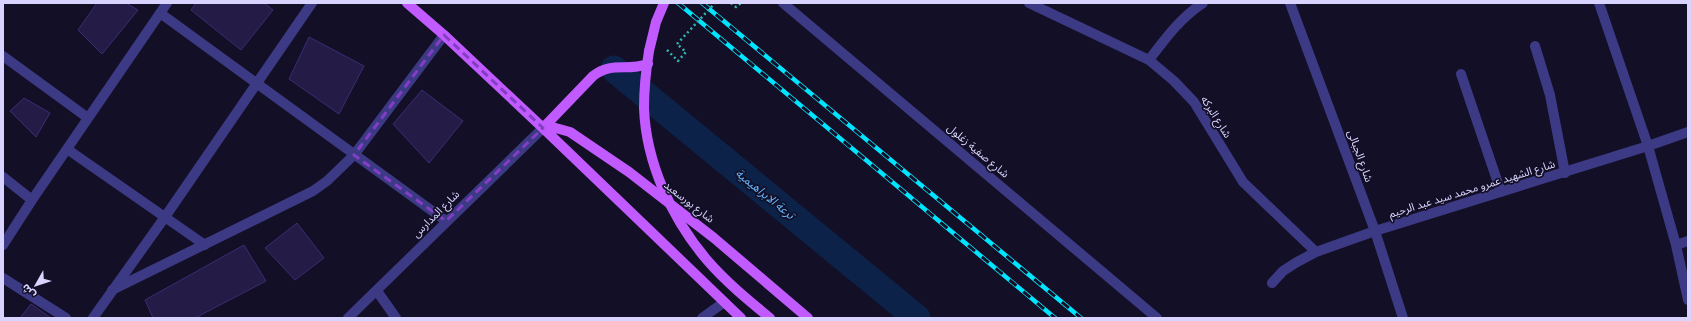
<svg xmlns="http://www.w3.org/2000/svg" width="1691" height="321" font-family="'Roboto Condensed','Noto Sans Arabic',sans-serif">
  <rect width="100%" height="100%" fill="#130f26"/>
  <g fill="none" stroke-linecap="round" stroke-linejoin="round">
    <path stroke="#0c2248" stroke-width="27" d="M614 69 917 318"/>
  </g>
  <path fill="#241b47" stroke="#3b2d73" d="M97 3H126L138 10 102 54 78 30Z
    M196 3H264L273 10 241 50 191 10Z
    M309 37 364 66 339 114 289 79Z
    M422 90 463 121 429 163 393 124Z
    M24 98 50 113 36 137 10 111Z
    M297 223 324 258 295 280 265 248Z
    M244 245 266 281 195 318H153L145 300Z
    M31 304 51 318H20Z"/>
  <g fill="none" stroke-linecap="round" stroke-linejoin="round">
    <path stroke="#2fb8b0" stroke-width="2.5" stroke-dasharray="2 3" stroke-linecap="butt" d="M731 3 736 7 741 3
      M667 50 678 61 686 52 677 44"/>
    <path stroke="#3d3a85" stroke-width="10" d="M783 3 1157 318
      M1029 3 1149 60 1174 81 1194 102 1243 182 1316 252
      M1290 3 1375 231 1403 318
      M1599 3 1648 146 1676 245 1688 300
      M160 13 446 221
      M1535 46 1550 95 1565 173
      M3 56 88 118
      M1149 60C1165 39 1180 18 1203 3
      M1461 74 1501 192
      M67 149 205 245
      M3 177 32 200
      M3 245 32 200 167 3
      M1676 245 1688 241
      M3 278 66 318
      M1272 283 1283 271 1297 262 1316 252 1375 231 1648 146 1688 132
      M112 290 313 191 327 181 354 155 444 35
      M377 291 396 318
      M93 318 165 217 312 3
      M348 318 543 128
      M702 318 723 303"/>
    <path stroke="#c25bff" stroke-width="10" d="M407 3 444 35 543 128 741 318
      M649 51 656 22 664 3
      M543 128 552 127 570 132 629 172 714 238 808 318
      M543 128 593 76C613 61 626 72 648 64"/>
    <defs>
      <path id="rail" d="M678 3 1055 318
        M702 3 1081 318"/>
    </defs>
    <use href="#rail" stroke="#00e5ff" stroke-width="4.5"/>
    <use href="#rail" stroke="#130f26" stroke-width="3" stroke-dasharray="9" stroke-linecap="butt"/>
    <path stroke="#2fb8b0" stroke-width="2.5" stroke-dasharray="2 3" stroke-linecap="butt" d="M677 44 715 3"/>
    <path stroke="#c25bff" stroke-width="10" d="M649 51C646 70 644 88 644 108 646 163 672 219 707 260 726 282 748 300 770 318"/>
  </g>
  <path fill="none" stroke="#843dc5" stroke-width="3" stroke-dasharray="8 5" stroke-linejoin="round" d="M444 35 543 128 446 221 354 155Z"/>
  <g text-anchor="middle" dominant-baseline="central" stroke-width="3.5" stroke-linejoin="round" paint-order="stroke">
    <g font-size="11" fill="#d9d4ff" stroke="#130f26">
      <text transform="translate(1216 117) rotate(58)">شارع البركه</text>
      <text transform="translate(978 151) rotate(40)">شارع صفية زغلول</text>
      <text transform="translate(1360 156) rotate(70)">شارع الجبالى</text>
      <text transform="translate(1472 189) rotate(-17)">شارع الشهيد عمرو محمد سيد عبد الرحيم</text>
      <text transform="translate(689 202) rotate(38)">شارع بورسعيد</text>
      <text transform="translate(436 214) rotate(-45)">شارع المدارس</text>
    </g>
    <g font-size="12" font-style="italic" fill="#62b6ff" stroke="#130f26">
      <text transform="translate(765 194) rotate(39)">ترعة الابراهيمية</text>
    </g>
  </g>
  <rect width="1691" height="321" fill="none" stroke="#d9d4ff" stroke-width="8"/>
  <g transform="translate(36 285) rotate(231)" stroke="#130f26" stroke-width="3" paint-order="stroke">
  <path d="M0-3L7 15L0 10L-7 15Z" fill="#d9d4ff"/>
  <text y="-6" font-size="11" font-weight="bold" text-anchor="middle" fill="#d9d4ff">ش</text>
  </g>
</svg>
